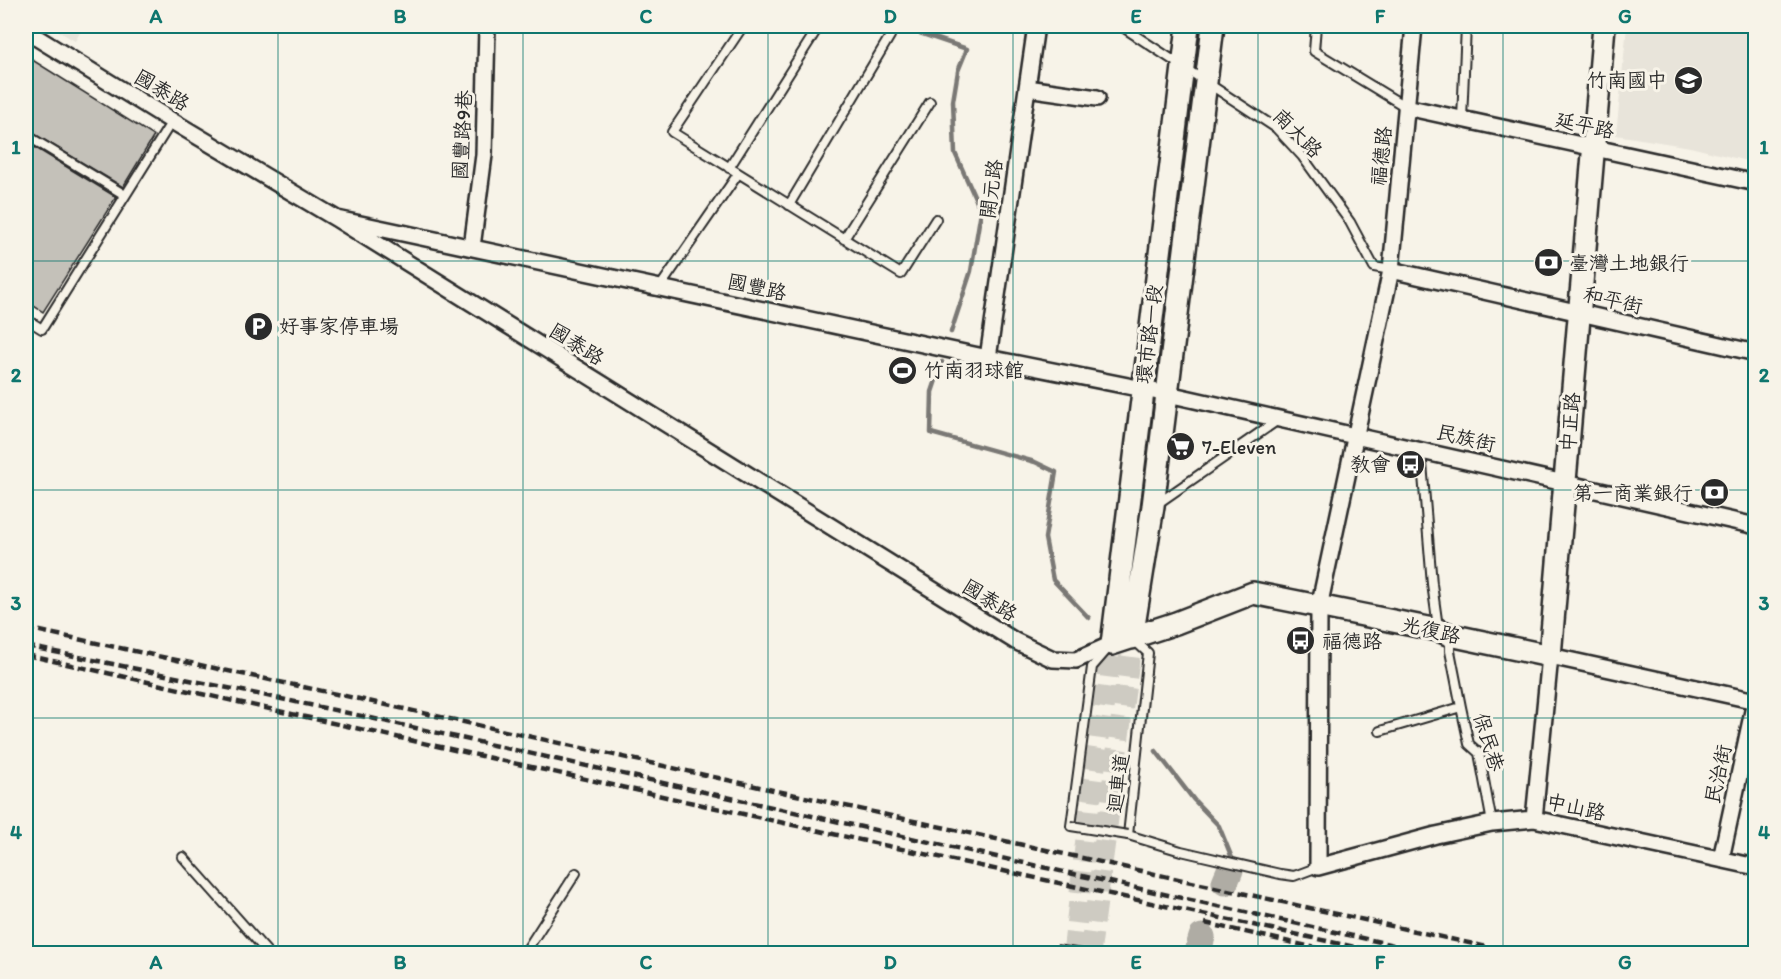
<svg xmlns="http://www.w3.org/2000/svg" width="1781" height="979" font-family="Itim,'LXGW WenKai TC',sans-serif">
  <rect width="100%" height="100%" fill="#f7f3e8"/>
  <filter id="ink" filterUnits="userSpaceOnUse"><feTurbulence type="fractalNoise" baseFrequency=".0167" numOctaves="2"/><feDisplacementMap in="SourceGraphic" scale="12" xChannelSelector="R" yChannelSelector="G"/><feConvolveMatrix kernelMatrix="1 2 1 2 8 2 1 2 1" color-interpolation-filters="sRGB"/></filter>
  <g filter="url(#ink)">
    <path fill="#e8e4da" d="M50 26H84L75 41Z
      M1627 26H1755V163L1690 147 1616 135Z"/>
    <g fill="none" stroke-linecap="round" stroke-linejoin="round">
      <path stroke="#7a7874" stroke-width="4.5" d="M899 26 967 49 958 71 953 101 955 153 981 211 971 271 951 332
        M942 362 932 392 931 433 1035 462 1056 472 1045 538 1053 580 1089 618
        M1156 751 1194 800 1219 826 1232 858"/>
      <path stroke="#afaca4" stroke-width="27" d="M1225 882 1230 870
        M1197 954 1202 937"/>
    </g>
    <path fill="#c4c1b9" stroke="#2b2b2b" stroke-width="1.5" d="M26 56 154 136 123 187 26 129Z
      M26 142 116 197 43 312 26 301Z"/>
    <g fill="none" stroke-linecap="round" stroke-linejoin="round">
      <path stroke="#cecbc2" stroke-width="21" stroke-dasharray="21 10" stroke-linecap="butt" d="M1073 954 1090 803 1112 644
        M1090 954 1132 638"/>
      <defs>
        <path id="lane" d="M743 26 672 132 901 274 936 219
          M1121 26 1276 128 1302 156 1350 222 1374 267 1391 270
          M1316 26 1314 51 1406 107
          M1462 119 1466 26
          M26 135 125 195
          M729 168 819 26
          M789 205 890 36
          M844 239 930 102
          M660 287 738 174
          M26 319 42 329 172 121
          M1421 451 1432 584 1438 627
          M1157 504 1278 420
          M1450 637V651L1461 707 1469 744 1479 753 1492 823
          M1133 639 1148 653 1128 835 1181 851 1280 874 1294 876 1318 867
          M1380 731 1461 707
          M1071 826 1092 667 1105 652
          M183 857 269 954
          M524 954 576 873"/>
        <path id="street" d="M1414 26 1391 270 1319 607 1318 867 1436 835 1492 823 1534 819 1756 867
          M26 31 172 121 337 219 1015 641 1053 659 1076 660 1112 644
          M1027 88 1097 98
          M1406 107 1756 183
          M337 219 988 358 1168 394 1756 526
          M472 247 484 155 487 26
          M1391 270 1756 353
          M988 358 1036 26
          M1534 819 1550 656 1756 701
          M1721 859 1756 697"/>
        <path id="secondary" d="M1188 26 1112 644 1176 623 1253 593 1438 630 1450 635 1550 656 1604 26
          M1132 638 1153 506 1213 26"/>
      </defs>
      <use href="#lane" stroke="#2b2b2b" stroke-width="12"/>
      <use href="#street" stroke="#2b2b2b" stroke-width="20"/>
      <use href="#secondary" stroke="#2b2b2b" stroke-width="26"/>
      <use href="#lane" stroke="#f7f3e8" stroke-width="8"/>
      <use href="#street" stroke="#f7f3e8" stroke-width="15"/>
      <use href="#secondary" stroke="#f7f3e8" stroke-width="21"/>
      <path stroke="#2b2b2b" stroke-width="4.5" stroke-dasharray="9 4.5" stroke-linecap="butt" d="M26 628 341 695 1519 954
        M26 646 339 711 1434 954
        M26 655 865 841 1387 954
        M1205 923 1343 954"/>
      <defs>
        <path id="lane-bridge" d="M1071 826 1128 835
          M1056 950 1082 954"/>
      </defs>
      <use href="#lane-bridge" stroke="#2b2b2b" stroke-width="12" stroke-linecap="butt"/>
      <use href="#lane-bridge" stroke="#f7f3e8" stroke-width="8"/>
    </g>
  </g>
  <path fill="none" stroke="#0f766e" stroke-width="1.5" stroke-opacity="0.55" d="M278 26V954M523 26V954M768 26V954M1013 26V954M1258 26V954M1503 26V954M26 261H1756M26 490H1756M26 718H1756"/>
  <defs>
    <symbol id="school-disc" viewBox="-11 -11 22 22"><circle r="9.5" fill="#2b2b2b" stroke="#f7f3e8"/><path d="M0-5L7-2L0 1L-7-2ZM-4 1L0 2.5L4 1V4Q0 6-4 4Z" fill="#fff"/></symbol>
    <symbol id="bank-disc" viewBox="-11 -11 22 22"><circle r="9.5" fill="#2b2b2b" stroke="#f7f3e8"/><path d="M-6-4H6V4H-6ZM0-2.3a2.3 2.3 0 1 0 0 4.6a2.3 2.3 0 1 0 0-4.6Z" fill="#fff"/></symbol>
    <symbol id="parking-disc" viewBox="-11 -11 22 22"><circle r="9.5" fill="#2b2b2b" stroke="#f7f3e8"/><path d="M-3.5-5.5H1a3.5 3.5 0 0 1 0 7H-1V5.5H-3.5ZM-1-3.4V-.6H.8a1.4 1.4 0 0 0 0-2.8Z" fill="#fff"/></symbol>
    <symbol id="stadium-disc" viewBox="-11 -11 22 22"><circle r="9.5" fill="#2b2b2b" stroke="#f7f3e8"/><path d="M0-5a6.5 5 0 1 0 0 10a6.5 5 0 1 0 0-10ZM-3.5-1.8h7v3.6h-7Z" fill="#fff"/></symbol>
    <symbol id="supermarket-disc" viewBox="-11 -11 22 22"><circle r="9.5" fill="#2b2b2b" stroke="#f7f3e8"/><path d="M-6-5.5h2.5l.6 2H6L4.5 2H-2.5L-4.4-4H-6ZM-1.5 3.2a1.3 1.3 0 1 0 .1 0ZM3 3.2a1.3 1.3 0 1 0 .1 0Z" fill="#fff"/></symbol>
    <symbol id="bus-disc" viewBox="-11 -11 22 22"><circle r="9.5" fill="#2b2b2b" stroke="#f7f3e8"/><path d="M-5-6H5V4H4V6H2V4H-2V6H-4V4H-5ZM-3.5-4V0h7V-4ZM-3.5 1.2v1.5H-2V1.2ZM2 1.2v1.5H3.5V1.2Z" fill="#fff"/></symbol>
  </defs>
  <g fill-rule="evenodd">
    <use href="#school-disc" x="1672" y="64" width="33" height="33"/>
    <use href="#bank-disc" x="1532" y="246" width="33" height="33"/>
    <use href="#parking-disc" x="242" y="310" width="33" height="33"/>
    <use href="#stadium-disc" x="886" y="354" width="33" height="33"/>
    <use href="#supermarket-disc" x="1164" y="430" width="33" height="33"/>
    <use href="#bus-disc" x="1394" y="448" width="33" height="33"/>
    <use href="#bank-disc" x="1698" y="476" width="33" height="33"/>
    <use href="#bus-disc" x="1284" y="624" width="33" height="33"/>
  </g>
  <g text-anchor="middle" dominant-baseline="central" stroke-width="6" stroke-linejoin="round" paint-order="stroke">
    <g font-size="20" fill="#2b2b2b" stroke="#f7f3e8" text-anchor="start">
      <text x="1667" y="80" text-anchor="end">竹南國中</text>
      <text x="1569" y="263">臺灣土地銀行</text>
      <text x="279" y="326">好事家停車場</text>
      <text x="924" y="370">竹南羽球館</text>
      <text x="1202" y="447">7-Eleven</text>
      <text x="1390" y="464" text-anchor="end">教會</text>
      <text x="1693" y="493" text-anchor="end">第一商業銀行</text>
      <text x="1322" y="641">福德路</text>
    </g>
    <g font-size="20" fill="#2b2b2b" stroke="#f7f3e8">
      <text transform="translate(162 90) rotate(31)">國泰路</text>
      <text transform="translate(1585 125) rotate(12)">延平路</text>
      <text transform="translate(1298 133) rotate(45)">南大路</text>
      <text transform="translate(462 135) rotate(-87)">國豐路9巷</text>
      <text transform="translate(1381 156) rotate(-84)">福德路</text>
      <text transform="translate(991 189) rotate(-82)">開元路</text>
      <text transform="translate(757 287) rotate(12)">國豐路</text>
      <text transform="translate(1613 300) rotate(13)">和平街</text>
      <text transform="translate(1149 334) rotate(-83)">環市路一段</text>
      <text transform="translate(577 344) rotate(32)">國泰路</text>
      <text transform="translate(1570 422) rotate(-85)">中正路</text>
      <text transform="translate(1466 438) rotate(13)">民族街</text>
      <text transform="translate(990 600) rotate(32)">國泰路</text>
      <text transform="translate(1431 630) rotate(13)">光復路</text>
      <text transform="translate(1489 742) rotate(73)">保民巷</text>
      <text transform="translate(1718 774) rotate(-78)">民治街</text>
      <text transform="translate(1118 783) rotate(-83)">迴車道</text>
      <text transform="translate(1576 807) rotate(12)">中山路</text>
    </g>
  </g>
  <rect width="1781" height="979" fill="none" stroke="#f7f3e8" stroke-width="66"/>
  <rect x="33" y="33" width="1715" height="913" fill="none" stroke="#0f766e" stroke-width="2"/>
  <g font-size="20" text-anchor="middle" font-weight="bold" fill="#0f766e">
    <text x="156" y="23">A</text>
    <text x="400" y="23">B</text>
    <text x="646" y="23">C</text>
    <text x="890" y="23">D</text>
    <text x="1136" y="23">E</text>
    <text x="1380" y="23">F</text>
    <text x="1625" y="23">G</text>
    <text x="16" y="154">1</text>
    <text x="1764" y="154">1</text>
    <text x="16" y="382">2</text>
    <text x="1764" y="382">2</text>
    <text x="16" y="610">3</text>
    <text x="1764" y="610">3</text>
    <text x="16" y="839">4</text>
    <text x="1764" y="839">4</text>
    <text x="156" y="969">A</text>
    <text x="400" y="969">B</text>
    <text x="646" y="969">C</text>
    <text x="890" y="969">D</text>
    <text x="1136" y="969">E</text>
    <text x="1380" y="969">F</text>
    <text x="1625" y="969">G</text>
  </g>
</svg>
